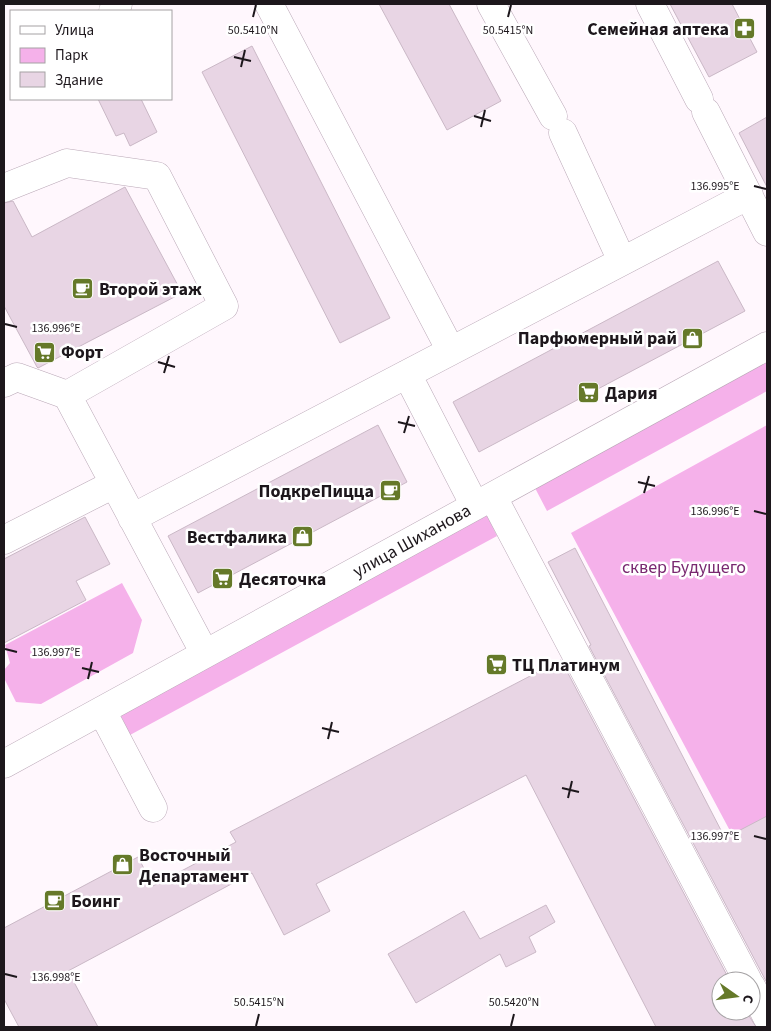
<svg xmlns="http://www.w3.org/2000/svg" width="771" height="1031" font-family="'Source Sans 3',sans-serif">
  <rect width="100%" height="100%" fill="#fff7fd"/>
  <path fill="#f5b1ea" d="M767 360V391L547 511 535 488Z
    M767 425V900L571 533Z
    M486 513 497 536 130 735 120 714Z
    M122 583 142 620 133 653 41 704 16 702 4 678V670L10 663 5 645Z"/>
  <path fill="#e8d5e4" stroke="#cab8c6" d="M379 4H449L501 101 447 130Z
    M670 4H732L757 52 709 77Z
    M252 46 390 318 340 343 202 72Z
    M98 99H141L157 132 130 146 124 133 116 136Z
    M767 117V187L739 133Z
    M125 187 182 293 38 368 37 367 4 306V203L13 201 32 237Z
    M718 261 745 311 479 452 453 402Z
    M378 425 407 482 198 593 168 536Z
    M85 517 110 564 76 581 86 600 4 643V559Z
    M575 548 725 838 767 816V983L589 646 591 645 548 562Z
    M561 660 730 981H721V1011H746L756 1027H656L526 775 316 884 330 911 284 935 252 873 68 971 98 1027H19L4 999V928L138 857 153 886 236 842 230 832Z
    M546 905 555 922 529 937 536 952 506 967 500 954 416 1003 388 954 464 911 480 939Z"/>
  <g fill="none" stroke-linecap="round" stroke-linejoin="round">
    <defs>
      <path id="minor" d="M269 4 451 351
        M491 4 553 116
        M650 4 699 99
        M113 11 118 4
        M706 112 767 232
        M563 133 622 261
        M4 188 67 163 157 176 224 306 67 395 205 654
        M407 374 475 506
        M4 383 17 377 67 395
        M493 497 748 981
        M132 518 749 195
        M4 540 114 484
        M102 711 153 808
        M4 764 767 346
        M751 986 767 1017"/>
    </defs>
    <use href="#minor" stroke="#baa8b7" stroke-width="29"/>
    <use href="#minor" stroke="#fff" stroke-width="28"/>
  </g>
  <path fill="none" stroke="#1d171c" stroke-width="2" d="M253 17 256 5M508 17 511 5M234 57 251 61M241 67 245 50M474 116 491 121M481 127 485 110M754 186 766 189M5 324 17 327M158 362 175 367M164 373 169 356M398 422 415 426M404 433 409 416M638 482 655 486M644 493 649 476M754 511 766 514M5 649 17 652M82 668 99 672M88 679 92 662M322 728 339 732M328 739 332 722M562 788 579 792M568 798 572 781M754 836 766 839M5 974 17 977M256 1026 259 1014M511 1026 514 1014"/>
  <defs>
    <symbol id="pharmacy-square" viewBox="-11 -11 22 22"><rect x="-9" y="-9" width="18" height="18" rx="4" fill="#657929" stroke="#fff"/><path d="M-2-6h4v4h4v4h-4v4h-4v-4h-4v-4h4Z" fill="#fff"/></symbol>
    <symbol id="cafe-square" viewBox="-11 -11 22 22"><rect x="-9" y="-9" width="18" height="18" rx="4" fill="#657929" stroke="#fff"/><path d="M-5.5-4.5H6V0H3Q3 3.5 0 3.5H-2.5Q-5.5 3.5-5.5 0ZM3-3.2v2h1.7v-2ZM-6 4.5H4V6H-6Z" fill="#fff"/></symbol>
    <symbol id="shop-square" viewBox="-11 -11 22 22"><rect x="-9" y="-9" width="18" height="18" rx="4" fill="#657929" stroke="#fff"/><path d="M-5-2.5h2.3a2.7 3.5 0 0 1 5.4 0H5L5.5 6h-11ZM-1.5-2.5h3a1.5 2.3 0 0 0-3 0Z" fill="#fff"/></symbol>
    <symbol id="supermarket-square" viewBox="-11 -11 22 22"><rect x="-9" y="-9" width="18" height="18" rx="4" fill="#657929" stroke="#fff"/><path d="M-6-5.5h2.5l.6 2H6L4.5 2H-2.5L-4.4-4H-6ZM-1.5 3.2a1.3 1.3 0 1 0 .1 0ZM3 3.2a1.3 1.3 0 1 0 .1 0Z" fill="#fff"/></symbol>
  </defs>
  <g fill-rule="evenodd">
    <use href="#pharmacy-square" x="732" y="16" width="25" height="25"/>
    <use href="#cafe-square" x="70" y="276" width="25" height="25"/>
    <use href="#shop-square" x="680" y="326" width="25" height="25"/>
    <use href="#supermarket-square" x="32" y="340" width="25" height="25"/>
    <use href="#supermarket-square" x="576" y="380" width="25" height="25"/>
    <use href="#cafe-square" x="378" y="478" width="25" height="25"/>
    <use href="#shop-square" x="290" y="524" width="25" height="25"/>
    <use href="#supermarket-square" x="210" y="566" width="25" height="25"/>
    <use href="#supermarket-square" x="484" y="652" width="25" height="25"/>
    <use href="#shop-square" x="110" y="852" width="25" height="25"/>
    <use href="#cafe-square" x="42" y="888" width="25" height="25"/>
  </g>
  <g text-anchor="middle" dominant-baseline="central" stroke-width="5" stroke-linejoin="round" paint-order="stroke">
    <g font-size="18" font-weight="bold" fill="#1d171c" stroke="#fff" text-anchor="start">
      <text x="729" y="29" text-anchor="end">Семейная аптека</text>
      <text x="99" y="289">Второй этаж</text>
      <text x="677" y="338" text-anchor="end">Парфюмерный рай</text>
      <text x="61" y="352">Форт</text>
      <text x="605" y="393">Дария</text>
      <text x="374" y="491" text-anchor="end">ПодкреПицца</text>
      <text x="287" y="537" text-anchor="end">Вестфалика</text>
      <text x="239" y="579">Десяточка</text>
      <text x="512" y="665">ТЦ Платинум</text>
      <text x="139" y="855">Восточный<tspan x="139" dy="21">Департамент</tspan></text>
      <text x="71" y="901">Боинг</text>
    </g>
    <g font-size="18" fill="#1d171c" stroke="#fff">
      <text transform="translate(412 541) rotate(-29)">улица Шиханова</text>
    </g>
    <g font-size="18" fill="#792870" stroke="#fff">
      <text x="684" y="567">сквер Будущего</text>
    </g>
  </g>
  <g font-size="12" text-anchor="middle" fill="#1d171c" stroke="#fff" stroke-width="5" stroke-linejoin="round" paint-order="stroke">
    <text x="253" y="34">50.5410°N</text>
    <text x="508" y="34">50.5415°N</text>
    <text x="715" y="190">136.995°E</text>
    <text x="56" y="332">136.996°E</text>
    <text x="715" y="515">136.996°E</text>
    <text x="56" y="656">136.997°E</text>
    <text x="715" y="840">136.997°E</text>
    <text x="56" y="981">136.998°E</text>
    <text x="259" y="1006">50.5415°N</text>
    <text x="514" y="1006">50.5420°N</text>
  </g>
  <rect width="771" height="1031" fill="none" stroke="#1d171c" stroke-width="10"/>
  <rect x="10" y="10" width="162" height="90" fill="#ffffff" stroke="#a5a2a4"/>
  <rect x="20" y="26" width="25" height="8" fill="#ffffff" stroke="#a5a2a4"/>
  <text x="55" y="35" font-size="15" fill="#1d171c">Улица</text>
  <rect x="20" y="48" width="25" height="15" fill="#f5b1ea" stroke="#a5a2a4"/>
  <text x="55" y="60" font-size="15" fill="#1d171c">Парк</text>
  <rect x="20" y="72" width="25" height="15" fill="#e8d5e4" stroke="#a5a2a4"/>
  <text x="55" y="85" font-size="15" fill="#1d171c">Здание</text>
  <g transform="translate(736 996) rotate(104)"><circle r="24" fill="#ffffff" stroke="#a5a2a4"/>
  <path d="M0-4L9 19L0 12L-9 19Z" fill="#657929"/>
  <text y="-8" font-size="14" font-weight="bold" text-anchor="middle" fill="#1d171c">С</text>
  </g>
</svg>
